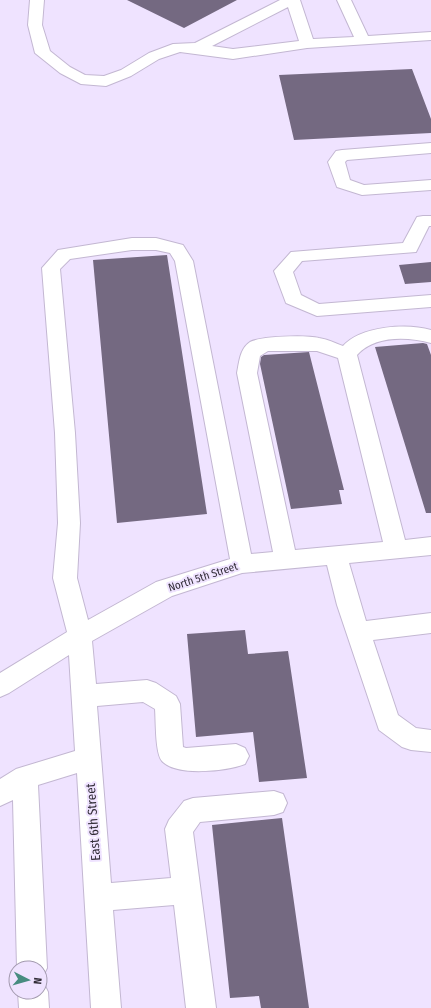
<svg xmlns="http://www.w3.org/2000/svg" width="431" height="1008" font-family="'Fira Sans Condensed',sans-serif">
  <rect width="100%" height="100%" fill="#efe3ff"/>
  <path fill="#746981" d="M127 0H237L184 28Z
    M412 69 431 119V133L294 140 279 75Z
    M167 255 207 514 117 523 93 260Z
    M431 262V282L405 284 399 265Z
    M423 343 427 344 431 355V513H426L375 347Z
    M309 352 344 490H339L342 504 291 509 260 364 261 357 264 355Z
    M245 630 248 654 288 651 307 778 259 782 253 732 196 737 187 634Z
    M282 818 309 1008H261L259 996 230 998 212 825Z"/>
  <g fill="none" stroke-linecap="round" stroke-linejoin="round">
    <defs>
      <path id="minor" d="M30 0H44L42 25 50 51 70 67 85 75 104 76 121 70 149 53 173 44 195 43 280 0H300L313 39 354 37 337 0H351L368 36 431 32V40L307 48 233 59 180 52 159 59 131 76 106 86 81 84 60 73 35 53 28 25ZM288 7 299 41 233 49 212 46Z
        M431 143V153L347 160 345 162 350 180 364 185 431 180V190L362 195 337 187 328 162 336 151 342 150Z
        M423 216H431V226H429L416 252 302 261 293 272 301 295 319 304 431 295V307L317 316 286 303 274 271 291 252 403 243 417 217Z
        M132 238H156L183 245 193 261 251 554 273 552 237 373C239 363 240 348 250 342 261 336 306 335 319 338 327 339 335 343 343 346 361 326 407 323 431 330V343C408 337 375 335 357 355L405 540 431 537V555L349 563 366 621 431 613V633L373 640 398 715 416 728 431 730V752L411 750 402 747 379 730 337 605 327 565 242 573 172 596 92 641 96 684 147 680 156 683 176 696 180 704 183 747 186 748 236 744 245 748 249 756 245 764C227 771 176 777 162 761 155 753 156 721 155 709L143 702 97 706 111 883 171 878 165 829 169 820 184 801 193 798 274 791 283 794 287 803 283 812 274 815 200 822 193 832 216 1008H186L174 905 113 910 121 1008H91L77 773 38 785 47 968 42 978 40 979V968H17L13 800 0 806V779L16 769 75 751 69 655 9 693 0 697V673L67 632 53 578 58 523 55 433 42 268 58 250ZM132 250H156L170 253 175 261 230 559 156 582 88 620 77 578 80 523 75 433 60 269 70 259ZM268 351H317L338 358 383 542 295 550 257 373 260 356Z
        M40 980 43 982 48 992 49 1008H19L18 992H40Z"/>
    </defs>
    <use href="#minor" stroke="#c3b7d2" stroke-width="2"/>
    <use href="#minor" fill="#fff" fill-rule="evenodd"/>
  </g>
  <g text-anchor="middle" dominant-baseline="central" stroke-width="4" stroke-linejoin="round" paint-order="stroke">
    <g font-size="11" fill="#312c37" stroke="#efe3ff">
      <text transform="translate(203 577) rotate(-18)">North 5th Street</text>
    </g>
    <g font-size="13" fill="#312c37" stroke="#efe3ff">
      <text transform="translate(93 822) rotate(-94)">East 6th Street</text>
    </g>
  </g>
  <g transform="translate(28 980) rotate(96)"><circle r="19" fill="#efe3ff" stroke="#a39aaf"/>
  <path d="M0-3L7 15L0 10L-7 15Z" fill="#478c80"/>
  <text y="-6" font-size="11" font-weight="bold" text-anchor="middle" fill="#312c37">N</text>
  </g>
</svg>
